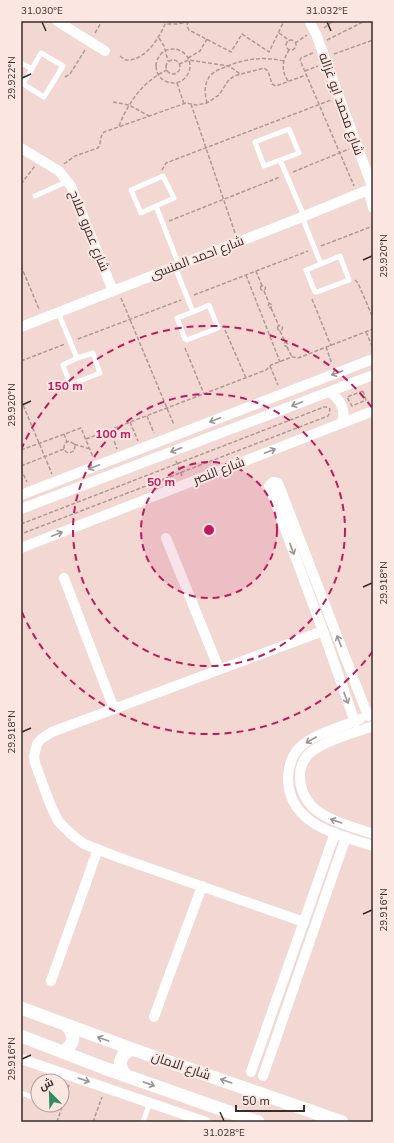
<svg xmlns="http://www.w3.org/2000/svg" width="394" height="1143" font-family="'Nunito Sans',Cairo,sans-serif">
  <rect width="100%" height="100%" fill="#f2d7d3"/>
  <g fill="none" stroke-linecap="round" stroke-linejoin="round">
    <path stroke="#ae9996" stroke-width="1.5" stroke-dasharray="4 2" stroke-linecap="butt" d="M188 21 187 26 189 30 231 52 242 34 269 52 284 21
      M324 28 333 21
      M95 33 102 21
      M279 33 290 41
      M159 38 164 46 168 61
      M327 40 365 21
      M286 45a5 5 0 1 1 10 0a5 5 0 1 1-10 0Z
      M295 43 307 35
      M156 66a17 17 0 1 1 34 0a17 17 0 1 1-34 0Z
      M313 53 301 58 300 60 354 186
      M334 54 373 40
      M120 56 125 60C144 62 159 39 165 24H177L188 22
      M188 58 200 51 207 39
      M166 67a7 7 0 1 1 14 0a7 7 0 1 1-14 0Z
      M179 64 189 60 228 66 232 68 240 74
      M305 71 318 66
      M65 77 70 74 85 50
      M288 81C281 70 282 61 289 50
      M177 83 184 104
      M113 102 129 105 149 116
      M207 103C205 94 204 86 208 79 211 73 217 70 223 68 243 59 262 56 284 61
      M191 104 235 233
      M119 126C128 103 143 81 167 70
      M64 164 75 156 98 148C102 142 99 137 104 132L186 103 196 105 207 103 219 95 228 81 234 76 264 68 268 71 272 84 276 86 306 75
      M162 170 166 163 331 100
      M293 172 349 149
      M21 184 35 166
      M169 221 280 177
      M321 246 373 226
      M21 266 39 309
      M256 271 262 286
      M246 275 280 362
      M355 280 358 283 373 318
      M260.5 288a2.5 2.5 0 1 1 5 0a2.5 2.5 0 1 1-5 0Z
      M264 291 269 303 268 307 271 308 272 305 269 303
      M194 295 308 251
      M121 298 174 425
      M312 299 331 346
      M271 308 279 326
      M277.5 328a2.5 2.5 0 1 1 5 0a2.5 2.5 0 1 1-5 0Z
      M225 330 246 378
      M280 331 285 342 288 344 287 347 284 345 285 342
      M366 332 373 348
      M78 339 181 300
      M287 347 292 357
      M326 347 332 364
      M185 348 204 394
      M21 361 65 344
      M270 366 278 385
      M363 391 366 400 352 406 347 397Z
      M21 400 52 474
      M147 416 154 433
      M130 422 138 441
      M110 430 117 449
      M64 434 67 442
      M86 439 266 370 271 365 292 357 298 358 373 329
      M74 444 69 441 65 443C63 448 64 452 69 453L74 451 75 446 74 444 90 449
      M21 450 81 428 93 457
      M21 461 23 466
      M176 461 182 476
      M21 466 64 449
      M21 469 27 482
      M21 524 324 407H326L330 409 329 414 328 416 21 534
      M57 1122 69 1085
      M93 1122 102 1097"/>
    <path stroke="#fff" stroke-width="5" d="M41 53 63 66 44 97 23 84Z
      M21 63 32 69
      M289 129 299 153 264 166 255 142Z
      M280 160 304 216
      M35 196 68 181
      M156 206 141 213 131 190 163 176 174 198 156 206 179 265
      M302 217 321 264 306 270 315 292H317L349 280 340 256 321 264
      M175 267 193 312 177 318 185 339 187 340 218 328 209 305 193 312
      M58 312 77 358 63 365 70 384H72L100 373 93 353 77 358
      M21 1093 38 1099
      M143 1122 150 1102"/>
    <path stroke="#fff" stroke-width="10" d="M57 21 105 51
      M309 21 316 34 373 189
      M21 148 59 171 71 186 113 291
      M372 188 370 196 373 208
      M21 327 302 217 373 188
      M330 392C341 400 346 410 342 423
      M21 495 373 359
      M21 509 373 375
      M166 538 219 669
      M21 548 373 411
      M64 578 114 709
      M360 719C342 727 313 734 299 748 292 755 289 766 288 776 287 825 337 834 373 846
      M355 722 323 631 269 486 273 482 278 483 368 716
      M373 726C354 733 327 740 311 752 303 758 299 770 300 779 303 817 343 823 373 834
      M304 922 120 858 84 844 71 834 58 821 50 804 35 763 34 756 37 744 41 739 52 732 323 631
      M51 981 98 849
      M154 1017 202 886
      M21 1059 206 1122
      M251 1072 335 833
      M263 1076 346 837"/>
    <path stroke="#fff" stroke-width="13" d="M21 1008 132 1049 342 1122
      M21 1036 104 1068 258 1122
      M62 1052C75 1045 76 1035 66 1025
      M127 1076C117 1066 118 1056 132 1049"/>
  </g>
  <defs><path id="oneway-shaft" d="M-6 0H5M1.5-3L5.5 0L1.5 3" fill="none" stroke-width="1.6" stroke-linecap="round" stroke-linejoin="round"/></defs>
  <g stroke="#9b9695">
    <use href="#oneway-shaft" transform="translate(337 373) rotate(159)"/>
    <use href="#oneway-shaft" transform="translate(297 404) rotate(159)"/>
    <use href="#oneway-shaft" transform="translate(215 420) rotate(159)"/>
    <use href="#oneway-shaft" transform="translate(176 450) rotate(159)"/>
    <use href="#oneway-shaft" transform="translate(270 451) rotate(-21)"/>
    <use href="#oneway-shaft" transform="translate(94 467) rotate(159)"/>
    <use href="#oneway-shaft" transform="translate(57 534) rotate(-21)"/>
    <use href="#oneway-shaft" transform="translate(292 549) rotate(70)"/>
    <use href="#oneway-shaft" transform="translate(339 641) rotate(-111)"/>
    <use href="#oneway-shaft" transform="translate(346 698) rotate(70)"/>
    <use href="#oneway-shaft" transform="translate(311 740) rotate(150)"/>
    <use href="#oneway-shaft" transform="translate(336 821) rotate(-161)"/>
    <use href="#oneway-shaft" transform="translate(103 1039) rotate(-160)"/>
    <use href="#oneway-shaft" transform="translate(84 1080) rotate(19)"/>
    <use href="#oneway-shaft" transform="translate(226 1081) rotate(-161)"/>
    <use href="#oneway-shaft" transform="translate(149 1084) rotate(19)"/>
  </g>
  <path fill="none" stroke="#372d2b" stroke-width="1.5" d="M42 22 46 31M327 22 331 31M22 78 31 74M363 260 372 256M22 405 31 401M363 587 372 583M22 732 31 728M363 914 372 910M22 1059 31 1055M220 1112 224 1121"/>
  <circle cx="209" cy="530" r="68" fill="#c2185b" fill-opacity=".12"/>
  <g fill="none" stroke="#c2185b" stroke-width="2" stroke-dasharray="7 5">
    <circle cx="209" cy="530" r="68"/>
    <circle cx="209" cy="530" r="136"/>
    <path d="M373 651A204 204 0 0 1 21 610M21 450A204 204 0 0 1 373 409"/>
  </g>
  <g text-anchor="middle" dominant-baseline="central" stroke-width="4" stroke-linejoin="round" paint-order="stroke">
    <g font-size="13" fill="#372d2b" stroke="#fce6e2">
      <text transform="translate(341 104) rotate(70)">شارع محمد ابو غزاله</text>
      <text transform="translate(89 231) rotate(68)">شارع عمرو صلاح</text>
      <text transform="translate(197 258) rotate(-21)">شارع احمد المنسى</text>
      <text transform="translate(219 471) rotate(-21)">شارع النصر</text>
      <text transform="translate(181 1066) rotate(19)">شارع الامان</text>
    </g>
  </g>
  <circle cx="209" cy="530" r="6" fill="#c2185b" stroke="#fce6e2" stroke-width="2"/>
  <g font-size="12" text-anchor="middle" font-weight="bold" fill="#c2185b" stroke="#fce6e2" stroke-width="4" stroke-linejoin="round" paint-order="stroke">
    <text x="65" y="390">150 m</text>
    <text x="113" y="438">100 m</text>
    <text x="161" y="486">50 m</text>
  </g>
  <rect width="394" height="1143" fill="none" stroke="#fce6e2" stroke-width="44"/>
  <g transform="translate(50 1093) rotate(337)"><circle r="19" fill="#fce6e2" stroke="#ad9c99"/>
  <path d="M0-3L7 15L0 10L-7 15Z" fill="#328d63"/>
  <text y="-6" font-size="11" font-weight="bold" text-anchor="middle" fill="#372d2b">ش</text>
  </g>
  <path d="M236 1105v6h68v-6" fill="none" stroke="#372d2b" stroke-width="2"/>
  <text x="242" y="1105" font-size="12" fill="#372d2b" stroke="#fce6e2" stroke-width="3" paint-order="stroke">50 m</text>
  <rect x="22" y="22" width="350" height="1099" fill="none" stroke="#372d2b" stroke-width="1.5"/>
  <g font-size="10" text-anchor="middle" fill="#372d2b">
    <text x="42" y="14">31.030°E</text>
    <text x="327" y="14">31.032°E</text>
    <text transform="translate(11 78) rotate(-90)" y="4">29.922°N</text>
    <text transform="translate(383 256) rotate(-90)" y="4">29.920°N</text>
    <text transform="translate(11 405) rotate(-90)" y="4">29.920°N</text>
    <text transform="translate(383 583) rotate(-90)" y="4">29.918°N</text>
    <text transform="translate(11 732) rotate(-90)" y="4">29.918°N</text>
    <text transform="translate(383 910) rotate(-90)" y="4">29.916°N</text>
    <text transform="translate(11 1059) rotate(-90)" y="4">29.916°N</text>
    <text x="224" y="1136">31.028°E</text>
  </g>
</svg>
